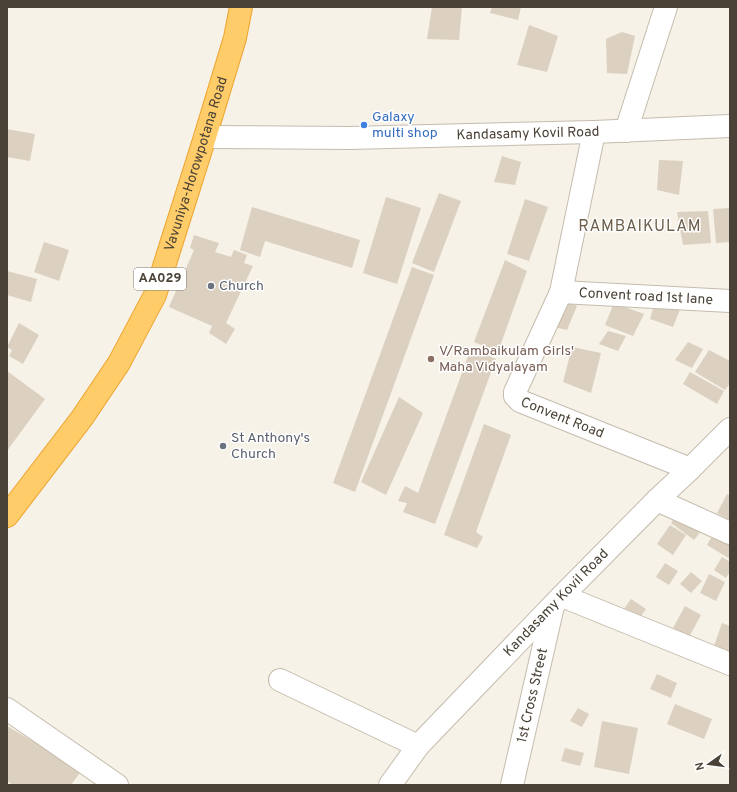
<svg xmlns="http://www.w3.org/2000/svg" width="737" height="792" font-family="Overpass,sans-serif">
  <rect width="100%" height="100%" fill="#f6f2e8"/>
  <path fill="#dcd0c0" d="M432 7H462L459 40 427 39Z
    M492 7H521L518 20 490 13Z
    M529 25 558 36 547 72 517 65Z
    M622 32 635 36 627 74 607 73 606 39Z
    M7 129 35 134 30 161 7 157Z
    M502 156 521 162 515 185 494 182Z
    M659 160 683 161 679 195 657 190Z
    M439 193 461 201 434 272 412 263Z
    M386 197 421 208 397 284 363 273Z
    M525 199 548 207 529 261 507 254Z
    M252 207 360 240 352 268 265 241 260 257 240 250Z
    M730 208V242L716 243 713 209Z
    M708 211 711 243 683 245 677 212Z
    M194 235 219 243 215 252 231 257 234 250 247 255 244 263 253 266 226 323 235 329 226 344 209 333 212 326 169 307 194 250 190 248Z
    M44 242 69 250 59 281 34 272Z
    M505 260 527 271 498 352 474 342Z
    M412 267 434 275 355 492 333 483Z
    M7 271 37 279 31 302 7 295Z
    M559 297 577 306 567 330 549 326Z
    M656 298 683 302 673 327 650 319Z
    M614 303 644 314 633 336 605 325Z
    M19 323 39 335 23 364 9 356 12 350 7 347Z
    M608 331 626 336 618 351 599 344Z
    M688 342 703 349 692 368 675 360Z
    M572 347 601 353 591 393 563 382Z
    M471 348 496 359 435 524 403 512 407 503 398 501 405 486 418 493Z
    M709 350 730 361V383L725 390 695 372Z
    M7 371 45 399 7 451Z
    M690 372 724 391 717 404 683 384Z
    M399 397 423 413 386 495 361 482Z
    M484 424 511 435 476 532 483 537 477 548 444 535Z
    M727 494 730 496V520L717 513Z
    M678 513 702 530 694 540 671 523Z
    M670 525 686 535 673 555 657 544Z
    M714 533 730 542V559L707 545Z
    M722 557 730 562V572L726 578 714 570Z
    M665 563 678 571 669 585 656 577Z
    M691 572 702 581 691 593 680 584Z
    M709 574 725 582 716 601 700 593Z
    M631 599 646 609 636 623 621 613Z
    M685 606 701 615 689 637 673 628Z
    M722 623 730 626V655L713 649Z
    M657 674 677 683 671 698 650 689Z
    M675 704 712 719 704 739 667 724Z
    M578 708 589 714 582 727 570 721Z
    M602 721 638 728 629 774 594 767Z
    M7 726 82 770 71 785H13L7 781Z
    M565 748 584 753 580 766 561 761Z"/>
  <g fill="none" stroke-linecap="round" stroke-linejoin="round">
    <defs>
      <g id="minor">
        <path d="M626 131 666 7"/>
        <path id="s1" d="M594 132 561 292 515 392V396L520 401 690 469"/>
        <path id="s2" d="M205 137 349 138 594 132 730 126"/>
        <path id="s3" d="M561 292 730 301"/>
        <path d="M657 500 730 533"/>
        <path d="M562 596 730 664"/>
        <path d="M280 680 418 746"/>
        <path d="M7 709 117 785"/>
        <path id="s4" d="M390 785 418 746 562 596 657 500 690 469 730 429"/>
        <path id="s5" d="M512 785 553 606"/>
      </g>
      <g id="highway">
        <path id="s6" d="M7 516 82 418 119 363 155 295 205 137 235 38 241 7"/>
      </g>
    </defs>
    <use href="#minor" stroke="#c5bcad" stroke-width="24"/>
    <use href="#highway" stroke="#eda32b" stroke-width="24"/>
    <use href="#minor" stroke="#fff" stroke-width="22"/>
    <use href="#highway" stroke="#ffcc6a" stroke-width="22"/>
  </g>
  <circle fill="#3f7fe0" stroke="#fff" stroke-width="1.5" cx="364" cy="125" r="4"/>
  <g fill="#6b7280" stroke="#fff" stroke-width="1.5">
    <circle cx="211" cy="286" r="4"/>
    <circle cx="223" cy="446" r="4"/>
  </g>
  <circle fill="#8d6e63" stroke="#fff" stroke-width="1.5" cx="431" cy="359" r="4"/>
  <g text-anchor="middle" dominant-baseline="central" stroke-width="3" stroke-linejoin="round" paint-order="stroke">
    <rect fill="#fff" stroke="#807b72" stroke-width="1" x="134" y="268" width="52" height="22" rx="3"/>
    <g font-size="13" font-weight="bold" fill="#4a4236">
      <text x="160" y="279">AA029</text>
    </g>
    <g font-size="14" fill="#366cbe" stroke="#fff" text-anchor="start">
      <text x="372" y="117">Galaxy<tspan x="372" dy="16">multi shop</tspan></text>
    </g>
    <g font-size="14" fill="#4a4236" stroke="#fff">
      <text stroke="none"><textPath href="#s2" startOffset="323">Kandasamy Kovil Road</textPath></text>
      <text stroke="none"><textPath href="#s6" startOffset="404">Vavuniya-Horowpotana Road</textPath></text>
      <text stroke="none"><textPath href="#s3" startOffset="85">Convent road 1st lane</textPath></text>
      <text stroke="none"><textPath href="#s1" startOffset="330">Convent Road</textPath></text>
      <text stroke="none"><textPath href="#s4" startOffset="247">Kandasamy Kovil Road</textPath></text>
      <text stroke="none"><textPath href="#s5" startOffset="92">1st Cross Street</textPath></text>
    </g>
    <g font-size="14" fill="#5b616d" stroke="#fff" text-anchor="start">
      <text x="219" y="286">Church</text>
      <text x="231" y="438">St Anthony's<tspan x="231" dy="16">Church</tspan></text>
    </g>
    <g font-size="14" fill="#785e54" stroke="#fff" text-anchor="start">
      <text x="439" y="351">V/Rambaikulam Girls'<tspan x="439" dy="16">Maha Vidyalayam</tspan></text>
    </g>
    <g font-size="16" letter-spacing="1" fill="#6e604c" stroke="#fff">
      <text x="640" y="227">RAMBAIKULAM</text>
    </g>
  </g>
  <rect width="737" height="792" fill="none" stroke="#4a4236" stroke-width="16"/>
  <g transform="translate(709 764) rotate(256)" stroke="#ffffff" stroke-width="3" paint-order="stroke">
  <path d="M0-3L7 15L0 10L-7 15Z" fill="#4a4236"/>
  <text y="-6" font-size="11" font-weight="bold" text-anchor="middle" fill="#4a4236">N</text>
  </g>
</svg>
